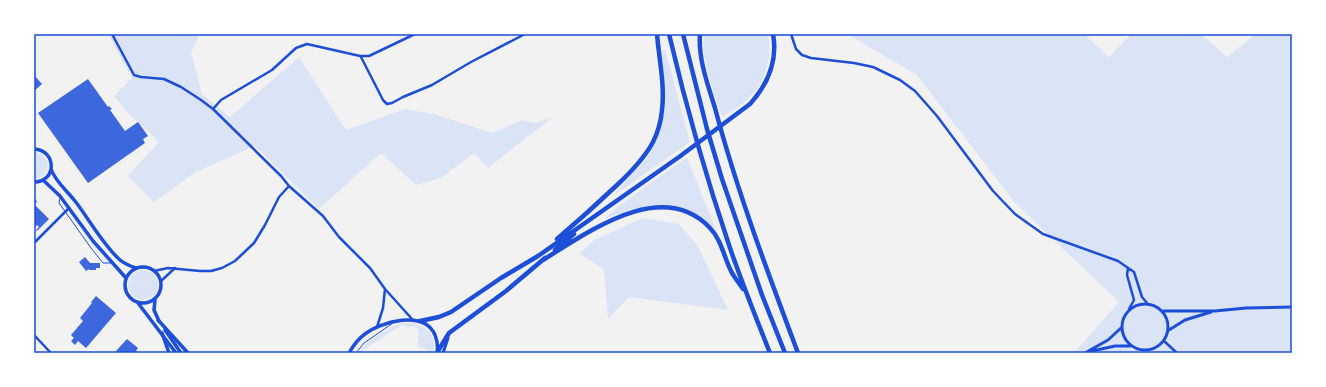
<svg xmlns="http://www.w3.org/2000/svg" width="1326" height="387" font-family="'Space Grotesk',sans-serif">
  <rect width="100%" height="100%" fill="#f2f2f2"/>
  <path fill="#dbe4f7" d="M108 34H200L191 52 202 94 230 117 299 57 346 130 405 109 434 114 492 133 522 120 536 123 553 117 488 168 474 153 441 178 416 185 381 153 319 209 255 146 196 172 154 202 128 176 159 142 130 115 114 96 132 78Z
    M704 34H768C773 58 765 83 747 100 740 107 730 112 722 117 714 91 701 62 704 34Z
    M847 34H1084L1109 57 1131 34H1201L1227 57 1256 34H1292V353H1074L1119 302 1015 203 917 75Z
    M662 50H665L690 142 616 194 615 193C626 180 639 168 649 154 670 122 664 85 662 50Z
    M34 152C52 153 52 178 34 179Z
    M687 157 717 232C683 192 647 205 604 219L620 205Z
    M643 218 679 224 698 246 728 310 629 297 608 319 604 269 579 254 594 240Z
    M128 285a15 15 0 1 1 30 0a15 15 0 1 1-30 0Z
    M402 323C421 322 438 331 433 353H428V350L417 346 419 339 417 338 419 334 417 328 413 326 408 327 402 325 358 353C367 340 387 328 402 323Z"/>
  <path fill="#3d67dc" d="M34 75 42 84 34 91Z
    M88 79 108 107 109 106 112 109 110 110 125 131 138 122 148 136 143 139 145 143 88 183 38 113Z
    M34 197 37 202 34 204 49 219 37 231 36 230 39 227 37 225 34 228Z
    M85 257 90 263H100V268H96V270H89V269L86 271 79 262Z
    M96 296 116 313 86 348 78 341 75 345 71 341 74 338 71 335 83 321 80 318 92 303 91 302Z
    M127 339 138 348 136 351 138 353H118L116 351Z"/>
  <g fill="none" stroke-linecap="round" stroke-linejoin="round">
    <path stroke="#1d4ed8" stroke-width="1" d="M60 198 59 203 91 248 103 263H111
      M356 353 364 343 393 323"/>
    <path stroke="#1d4ed8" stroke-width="2.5" d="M112 34 134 75 141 77 164 79 181 87 201 100 213 109 281 176 289 186 323 216 339 237 370 268 385 289 412 319
      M791 34 796 49 802 55 811 58 854 63 873 67 900 80 915 91 937 116 993 191 1015 214 1043 234 1118 261 1134 272 1142 297 1147 303
      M361 57 383 100 387 104 392 103 403 97 432 85 471 62 525 34
      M213 109 221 100 272 70 296 48 307 44 360 56H369L415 34
      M34 243 69 208
      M1128 268 1127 275 1134 300 1129 309
      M154 271 168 268 200 271H211L222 268 235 261 254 243 265 225 279 197 289 186
      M161 281 175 268
      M377 327 383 308 385 289
      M34 335 51 353
      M1164 341 1177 353"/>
    <path stroke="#1d4ed8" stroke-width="3" d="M1122 327a23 23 0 1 1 46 0a23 23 0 1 1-46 0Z
      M1163 311H1215L1246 308 1292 307
      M1169 330 1185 320 1211 312
      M1092 351 1115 346H1130
      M443 353 448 338
      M1085 353 1108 340 1121 328"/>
    <path stroke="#1d4ed8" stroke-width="3.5" d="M34 149C57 150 57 182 34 182
      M51 169C55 181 67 191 75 201 89 219 103 245 120 260 125 264 130 266 136 268
      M43 180 60 196 93 241 126 278
      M125 285a18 18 0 1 1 36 0a18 18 0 1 1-36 0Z
      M155 300 154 310 159 321
      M138 303 176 353
      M165 330 181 353"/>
    <path stroke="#1d4ed8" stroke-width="3.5" d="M158 320 188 353
      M162 333 169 353
      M349 353C353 346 358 339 365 334 381 322 424 309 435 335 437 340 438 347 437 353"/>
    <path stroke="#1d4ed8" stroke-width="4.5" d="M669 34C686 106 706 177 730 248 742 283 756 318 770 353
      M683 34 707 129 722 179 762 295 785 353
      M700 34C698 59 708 85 715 108 737 191 768 273 798 353
      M557 239C577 222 597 204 616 186 630 173 644 159 653 142 658 132 661 121 662 110 665 85 659 59 657 34
      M555 250 574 234
      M543 260C587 233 662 177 710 228 721 239 724 257 731 271 734 277 739 283 743 289
      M420 321 439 317 451 312 501 278 538 256 679 157 750 104C768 84 778 61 773 34
      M438 351 449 333 506 291 545 258"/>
  </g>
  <rect width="1326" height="387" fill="none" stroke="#ffffff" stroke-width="70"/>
  <rect x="35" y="35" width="1256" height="317" fill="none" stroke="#1d4ed8" stroke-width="1.5"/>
</svg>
